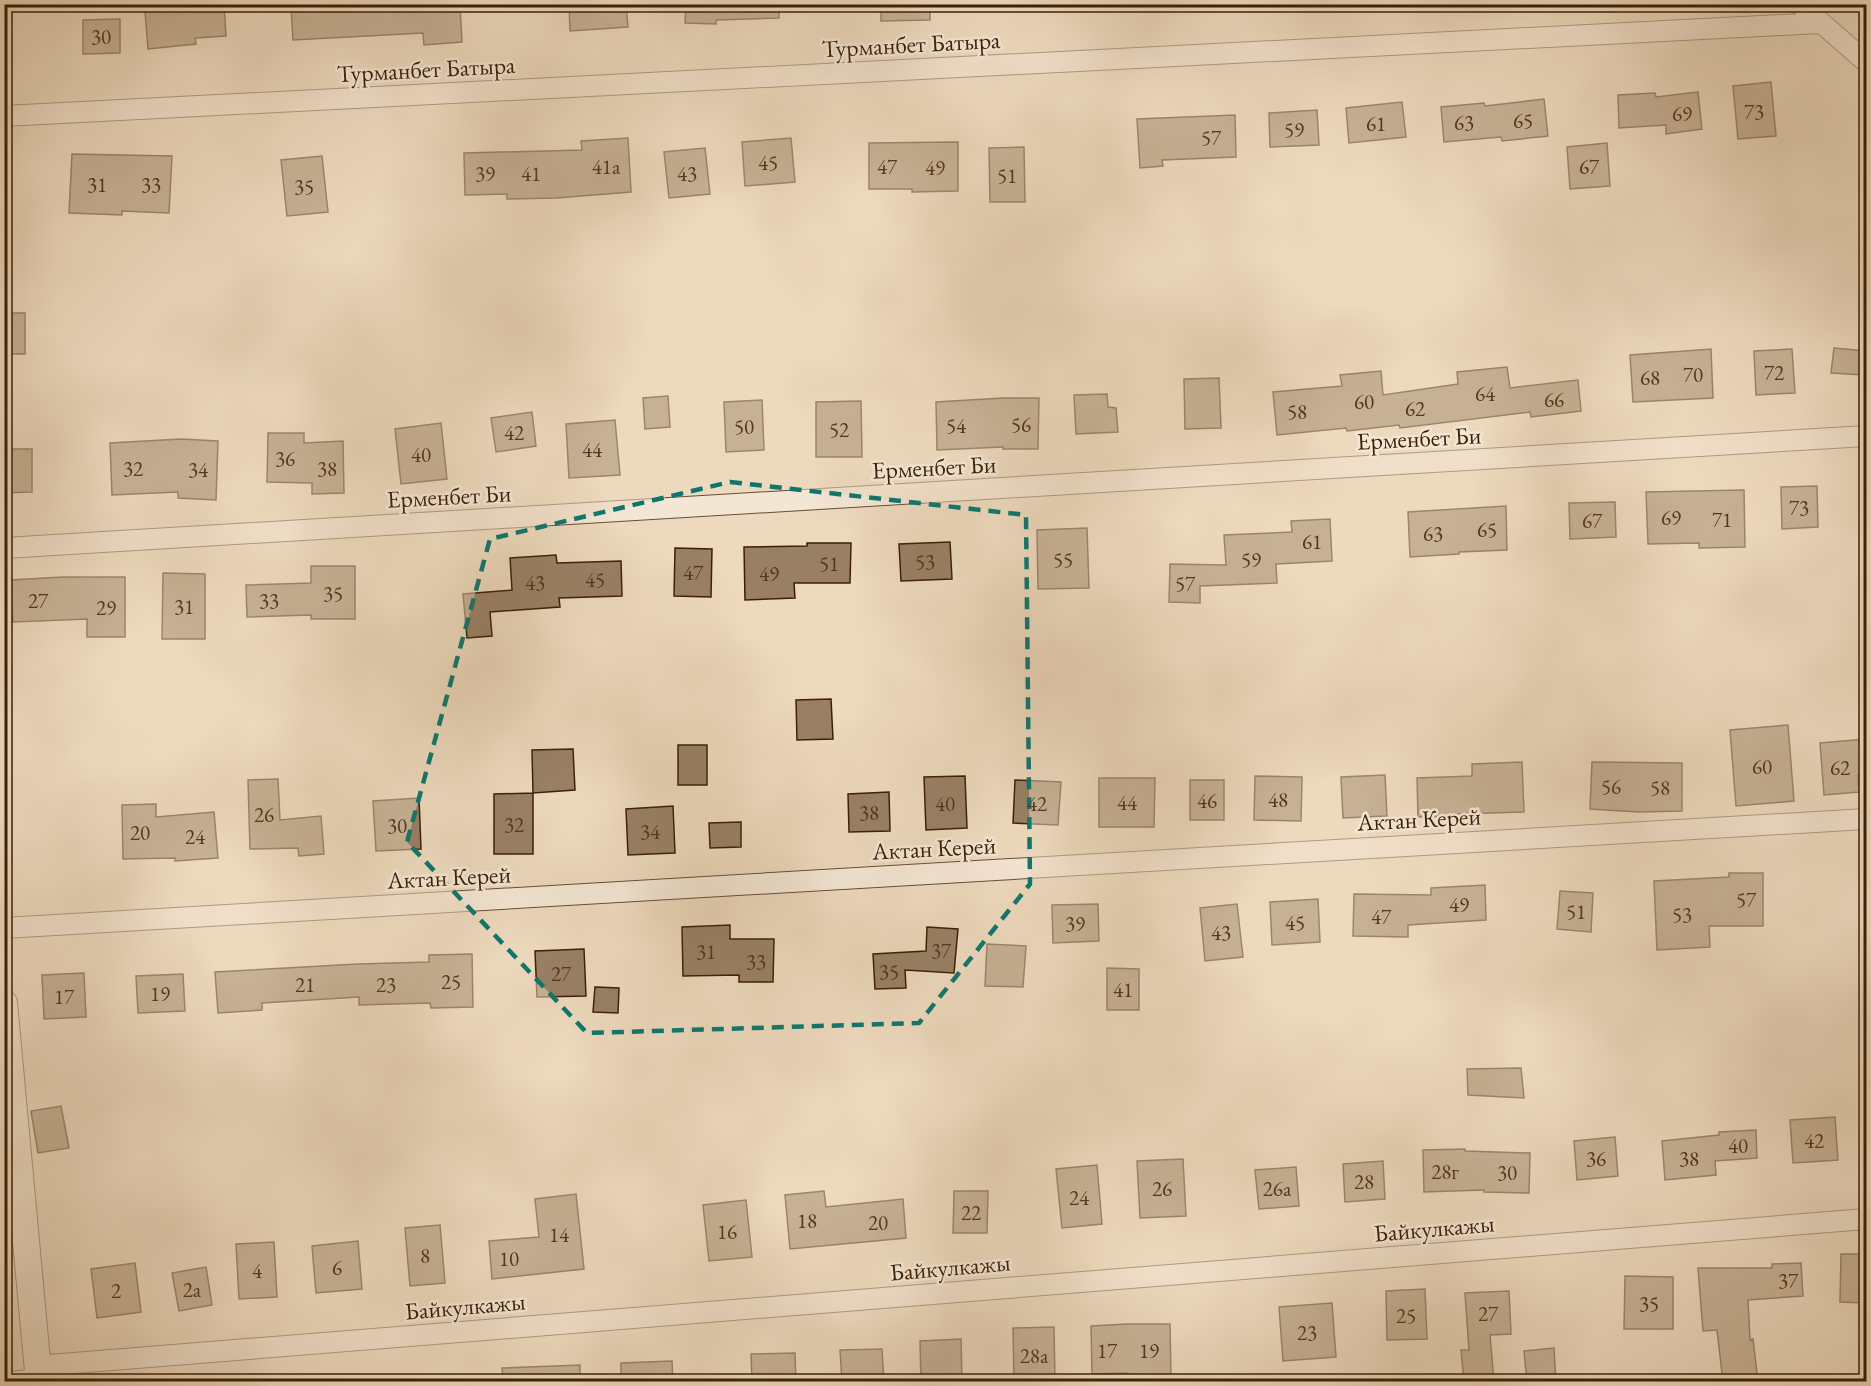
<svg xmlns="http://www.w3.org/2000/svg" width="1871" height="1386" font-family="'EB Garamond',serif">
  <rect width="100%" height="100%" fill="#edd9bd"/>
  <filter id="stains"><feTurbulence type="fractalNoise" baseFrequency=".00333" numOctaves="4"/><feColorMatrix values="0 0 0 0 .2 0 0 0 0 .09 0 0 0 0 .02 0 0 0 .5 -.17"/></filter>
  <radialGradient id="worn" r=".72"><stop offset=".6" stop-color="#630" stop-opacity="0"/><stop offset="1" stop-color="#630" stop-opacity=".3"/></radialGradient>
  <path fill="#998065" stroke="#3d1f06" stroke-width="1.5" d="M207 4H224L226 36 195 38 196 44 148 49 145 11Z
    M315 4H396V10L460 7 462 42 424 45 423 33 293 40 291 6Z
    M569 4H626L628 27 570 31Z
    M686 4H779V18L716 20V24L685 23Z
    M881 4H930V20L881 21Z
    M120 19V53L83 54V20Z
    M1771 82 1776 136 1738 139 1733 86Z
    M1698 92 1702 129 1666 134V125L1619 128 1618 95 1655 93 1656 97Z
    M1544 99 1548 136 1502 141 1501 137 1444 142 1441 107 1484 103 1485 106Z
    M1402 102 1406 137 1349 143 1346 108Z
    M1317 110 1319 145 1270 147 1269 113Z
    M1235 115 1236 157 1162 160 1163 166 1140 168 1137 119Z
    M628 138 631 192 556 198 507 199V194L465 195 464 153 582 150 581 141Z
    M791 138 795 182 745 186 742 142Z
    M958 142V191L912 192V189H869V143Z
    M1607 143 1610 186 1570 189 1567 147Z
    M1024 147 1025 202H990L989 148Z
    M705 148 710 194 669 198 664 152Z
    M72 154 172 156 169 213 122 211V215L69 213Z
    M322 156 328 212 287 216 281 160Z
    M4 313H25V354H4Z
    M1834 348 1865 351 1863 375 1831 373Z
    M1711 349 1713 398 1633 402 1630 355Z
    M1792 349 1795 393 1756 395 1754 351Z
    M1507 367 1510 388 1578 380 1581 411 1531 417 1530 412 1400 428 1399 425 1347 431 1346 428 1277 435 1273 392 1342 386 1340 375 1381 371 1383 395 1458 384 1457 372Z
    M1219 378 1221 428 1185 429 1184 379Z
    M1107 394 1108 407 1116 408 1118 432 1076 434 1074 395Z
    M668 396 670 427 645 429 643 398Z
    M1003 398H1039L1038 449H1003V447L937 450 936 402Z
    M762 400 764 450 726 452 724 402Z
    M861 401 862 457H816V402Z
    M532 412 536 446 496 452 491 418Z
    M615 420 620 475 569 478 566 424Z
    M441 423 447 479 401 484 395 429Z
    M268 433H304V443L343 441 344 493 312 494V483L267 482Z
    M181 439 218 441 216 500 178 498V492L112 495 110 443Z
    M4 449H32V492L4 493Z
    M1817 486 1818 527 1782 529 1781 487Z
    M1744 490 1745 547 1699 548V543L1648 544 1646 492Z
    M1615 502 1616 537 1570 539 1569 503Z
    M1506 506 1507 550 1459 552V554L1410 557 1408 512Z
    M1330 519 1332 561 1276 564 1277 583 1200 586V603L1169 602 1170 564 1226 565 1224 535 1292 532 1291 521Z
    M1087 528 1089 588 1038 589 1037 530Z
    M950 542 952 579 901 581 899 544Z
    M807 543H851L850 583H794L795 598 745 600 744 547 807 546Z
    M675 548 712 549 711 597 674 596Z
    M556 555 557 563 621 561 622 596 559 598 560 607 490 612 492 636 467 638 463 594 512 590 510 558Z
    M311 566H355V619H311V615L247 617 246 585 311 583Z
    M163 573 205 574V639H162Z
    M63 577H125V637H87V619L13 622 11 580Z
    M831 699 833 739 797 740 796 700Z
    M1788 725 1794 801 1736 806 1730 730Z
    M1866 739V775H1858L1859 792 1824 795 1820 743Z
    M678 745H707V785H678Z
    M573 749 575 790 533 793 532 750Z
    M1522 762 1524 812 1454 814V816L1418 817 1417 778 1472 776V764Z
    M1592 762 1682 763V811L1639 812 1590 809Z
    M1385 775 1387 816 1343 818 1341 777Z
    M965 776 967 828 926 830 924 777Z
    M1255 776 1302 777 1301 821 1254 820Z
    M1099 778H1155L1154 827H1099Z
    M278 779 280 820 321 816 324 854 299 856 298 848 250 849 248 780Z
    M1015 780 1061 782 1058 825 1013 823Z
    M1190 780H1224V820H1190Z
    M889 792 890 831 849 832 848 794Z
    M533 793V854H494V794Z
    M419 798 421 849 376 851 373 801Z
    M156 804V817L214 812 218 858 175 861V858L123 859 122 805Z
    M673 806 675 853 628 855 626 809Z
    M741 822V847L710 848 709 823Z
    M1729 873H1763V926H1709L1710 947 1657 950 1654 881 1729 877Z
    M1485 885 1486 920 1408 925V937L1353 936 1354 894 1431 895V888Z
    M1560 891 1593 893 1591 932 1557 929Z
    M1318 899 1320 942 1272 945 1270 902Z
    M1098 904 1099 941 1053 943 1052 905Z
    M1237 904 1243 957 1205 961 1200 908Z
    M730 925V939H774L773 982H739V975L683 976 682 927Z
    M927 927 958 929 954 973 905 970 906 988 875 989 873 954 926 951Z
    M987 944 1026 946 1023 987 985 986Z
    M584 949 586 996 537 997 535 951Z
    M472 954 473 1007 431 1008 430 1003 359 1005V997L262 1003V1010L218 1013 215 972 358 964 429 962V955Z
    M1107 968 1139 969V1010H1107Z
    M84 973 86 1017 44 1019 42 975Z
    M183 974 185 1011 138 1013 136 976Z
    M595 987 619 988 618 1013 593 1012Z
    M1521 1068 1524 1098 1468 1095 1467 1069Z
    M61 1106 69 1148 38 1153 31 1111Z
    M1835 1117 1838 1160 1793 1163 1790 1120Z
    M1756 1130 1757 1158 1715 1161 1716 1175 1665 1180 1662 1141 1719 1135V1132Z
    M1615 1137 1618 1176 1577 1180 1574 1141Z
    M1465 1149V1151L1530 1153 1529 1193 1484 1192V1190L1424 1192 1423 1150Z
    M1183 1159 1186 1216 1140 1218 1137 1161Z
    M1383 1161 1385 1199 1345 1202 1343 1164Z
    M1097 1165 1102 1224 1062 1228 1056 1169Z
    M1296 1167 1299 1206 1259 1209 1255 1170Z
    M824 1191 826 1207 903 1199 906 1238 790 1249 785 1195Z
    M954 1191H988L987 1233H953Z
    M576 1194 584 1269 492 1279 489 1241 539 1237 535 1199Z
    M746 1200 752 1257 709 1261 703 1205Z
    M440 1225 445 1283 410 1286 405 1228Z
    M358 1241 362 1289 316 1293 312 1246Z
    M274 1242 277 1297 239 1299 236 1244Z
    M1841 1254H1866V1303L1840 1302Z
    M135 1263 141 1312 97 1318 91 1269Z
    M1801 1263 1803 1296 1748 1300 1750 1340 1753 1339 1758 1382H1723L1717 1330 1703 1331 1698 1268H1772V1264Z
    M206 1267 212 1305 179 1311 172 1273Z
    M1625 1276 1673 1277V1329H1624Z
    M1425 1289 1427 1339 1387 1340 1386 1291Z
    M1509 1291 1511 1334 1490 1335 1494 1382H1464L1461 1350H1469L1465 1293Z
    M1332 1303 1336 1357 1283 1361 1279 1307Z
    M1127 1324H1170L1171 1376 1128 1377V1373L1092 1374 1091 1326Z
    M1054 1327 1055 1382H1014L1013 1328Z
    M961 1339 962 1382H921L920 1341Z
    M1554 1348 1556 1382H1527L1524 1351Z
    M882 1349 884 1382H842L840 1350Z
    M795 1353 796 1382H752L751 1354Z
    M672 1361 673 1382H621V1363Z
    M580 1365V1382H503L502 1368Z"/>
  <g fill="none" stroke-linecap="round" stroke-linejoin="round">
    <defs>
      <path id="minor" d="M1800 4 1866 62
        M4 116 1821 23
        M4 548 1866 436
        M4 928 1866 819
        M37 1366 1866 1219
        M11 1382 38 1379"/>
      <path id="tertiary" d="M4 1003 39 1382"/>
    </defs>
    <use href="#minor" stroke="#694e34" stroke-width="22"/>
    <use href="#tertiary" stroke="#694e34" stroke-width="28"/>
    <use href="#minor" stroke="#f3e6d4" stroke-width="20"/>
    <use href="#tertiary" stroke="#f3e6d4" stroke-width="26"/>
  </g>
  <path d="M0 0H1871V1386H0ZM730 482 1026 515 1030 884 919 1023 587 1033 407 842 490 539Z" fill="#edd9bd" fill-opacity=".55" fill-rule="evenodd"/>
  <path fill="none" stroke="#0f766e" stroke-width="4.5" stroke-dasharray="12 8" stroke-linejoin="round" d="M730 482 1026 515 1030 884 919 1023 587 1033 407 842 490 539Z"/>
  <g text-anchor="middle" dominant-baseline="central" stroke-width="5" stroke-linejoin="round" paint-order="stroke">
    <g font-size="21" fill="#54371e">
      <text x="101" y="36">30</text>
      <text x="1754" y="111">73</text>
      <text x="1682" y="113">69</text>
      <text x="1523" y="120">65</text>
      <text x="1464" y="122">63</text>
      <text x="1376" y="123">61</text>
      <text x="1294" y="129">59</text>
      <text x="1211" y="137">57</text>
      <text x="768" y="162">45</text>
      <text x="606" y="166">41а</text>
      <text x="887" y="166">47</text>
      <text x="1589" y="166">67</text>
      <text x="935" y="167">49</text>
      <text x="485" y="173">39</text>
      <text x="531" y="173">41</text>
      <text x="687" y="173">43</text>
      <text x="1007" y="175">51</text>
      <text x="97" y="184">31</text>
      <text x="151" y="184">33</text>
      <text x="304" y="186">35</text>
      <text x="1774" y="372">72</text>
      <text x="1693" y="374">70</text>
      <text x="1650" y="377">68</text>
      <text x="1485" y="393">64</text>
      <text x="1554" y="399">66</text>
      <text x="1364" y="401">60</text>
      <text x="1415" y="408">62</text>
      <text x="1297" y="411">58</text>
      <text x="1021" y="424">56</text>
      <text x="956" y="425">54</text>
      <text x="744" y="426">50</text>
      <text x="839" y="429">52</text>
      <text x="514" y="432">42</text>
      <text x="592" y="449">44</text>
      <text x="421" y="454">40</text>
      <text x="285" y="458">36</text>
      <text x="133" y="468">32</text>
      <text x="327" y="468">38</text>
      <text x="198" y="469">34</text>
      <text x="1799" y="507">73</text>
      <text x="1671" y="517">69</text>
      <text x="1722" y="519">71</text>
      <text x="1592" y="520">67</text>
      <text x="1487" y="529">65</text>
      <text x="1433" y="533">63</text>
      <text x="1312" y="541">61</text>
      <text x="1063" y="559">55</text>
      <text x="1251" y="559">59</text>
      <text x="925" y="561">53</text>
      <text x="829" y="563">51</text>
      <text x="693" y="572">47</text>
      <text x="769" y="573">49</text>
      <text x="595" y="579">45</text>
      <text x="535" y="582">43</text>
      <text x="1185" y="583">57</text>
      <text x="333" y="593">35</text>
      <text x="38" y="600">27</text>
      <text x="269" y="600">33</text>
      <text x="184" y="606">31</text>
      <text x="106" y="607">29</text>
      <text x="1762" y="766">60</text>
      <text x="1840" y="767">62</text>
      <text x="1611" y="786">56</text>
      <text x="1660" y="787">58</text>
      <text x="1278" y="799">48</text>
      <text x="1207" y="800">46</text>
      <text x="1127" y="802">44</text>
      <text x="945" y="803">40</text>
      <text x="1037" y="803">42</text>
      <text x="869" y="812">38</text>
      <text x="264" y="814">26</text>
      <text x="514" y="824">32</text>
      <text x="397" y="825">30</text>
      <text x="650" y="831">34</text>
      <text x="140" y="832">20</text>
      <text x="195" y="836">24</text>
      <text x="1746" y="899">57</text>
      <text x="1459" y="904">49</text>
      <text x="1576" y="911">51</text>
      <text x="1682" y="914">53</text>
      <text x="1381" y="916">47</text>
      <text x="1295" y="922">45</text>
      <text x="1075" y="923">39</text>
      <text x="1221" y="932">43</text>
      <text x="941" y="950">37</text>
      <text x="706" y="951">31</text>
      <text x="756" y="961">33</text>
      <text x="889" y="971">35</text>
      <text x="561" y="973">27</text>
      <text x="451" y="981">25</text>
      <text x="305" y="984">21</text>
      <text x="386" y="984">23</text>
      <text x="1123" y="989">41</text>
      <text x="160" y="993">19</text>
      <text x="64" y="996">17</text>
      <text x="1814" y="1140">42</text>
      <text x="1738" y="1145">40</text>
      <text x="1596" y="1158">36</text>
      <text x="1689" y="1158">38</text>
      <text x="1445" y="1171">28г</text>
      <text x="1507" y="1172">30</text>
      <text x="1364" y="1181">28</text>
      <text x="1162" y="1188">26</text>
      <text x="1277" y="1188">26а</text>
      <text x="1079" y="1197">24</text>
      <text x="971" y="1212">22</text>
      <text x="807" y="1220">18</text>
      <text x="878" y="1222">20</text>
      <text x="727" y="1231">16</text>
      <text x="559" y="1234">14</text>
      <text x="425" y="1255">8</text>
      <text x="509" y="1258">10</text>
      <text x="337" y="1267">6</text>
      <text x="257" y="1270">4</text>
      <text x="1788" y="1280">37</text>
      <text x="192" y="1289">2а</text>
      <text x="116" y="1290">2</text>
      <text x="1649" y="1303">35</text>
      <text x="1488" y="1313">27</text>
      <text x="1406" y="1315">25</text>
      <text x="1307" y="1332">23</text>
      <text x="1107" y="1350">17</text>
      <text x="1149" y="1350">19</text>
      <text x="1034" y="1355">28а</text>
    </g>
    <g font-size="24" fill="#3d1f06" stroke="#f3e6d4">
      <text transform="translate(911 44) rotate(-3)">Турманбет Батыра</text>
      <text transform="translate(426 69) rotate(-3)">Турманбет Батыра</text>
      <text transform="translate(1419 438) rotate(-3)">Ерменбет Би</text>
      <text transform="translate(934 467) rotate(-3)">Ерменбет Би</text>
      <text transform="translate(449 496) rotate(-3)">Ерменбет Би</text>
      <text transform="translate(1419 819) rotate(-3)">Актан Керей</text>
      <text transform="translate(934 848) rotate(-3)">Актан Керей</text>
      <text transform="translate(449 877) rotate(-3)">Актан Керей</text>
      <text transform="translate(1434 1228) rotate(-5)">Байкулкажы</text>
      <text transform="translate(950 1267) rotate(-5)">Байкулкажы</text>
      <text transform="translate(465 1306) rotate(-5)">Байкулкажы</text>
    </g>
  </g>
  <rect width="1871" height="1386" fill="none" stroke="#edd9bd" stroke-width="24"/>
  <rect x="6" y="6" width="1859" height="1374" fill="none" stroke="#3d1f06" stroke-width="3"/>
  <rect x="12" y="12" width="1847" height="1362" fill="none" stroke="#3d1f06" stroke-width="1.5"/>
  <rect width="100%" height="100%" filter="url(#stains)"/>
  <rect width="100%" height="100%" fill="url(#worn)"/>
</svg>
